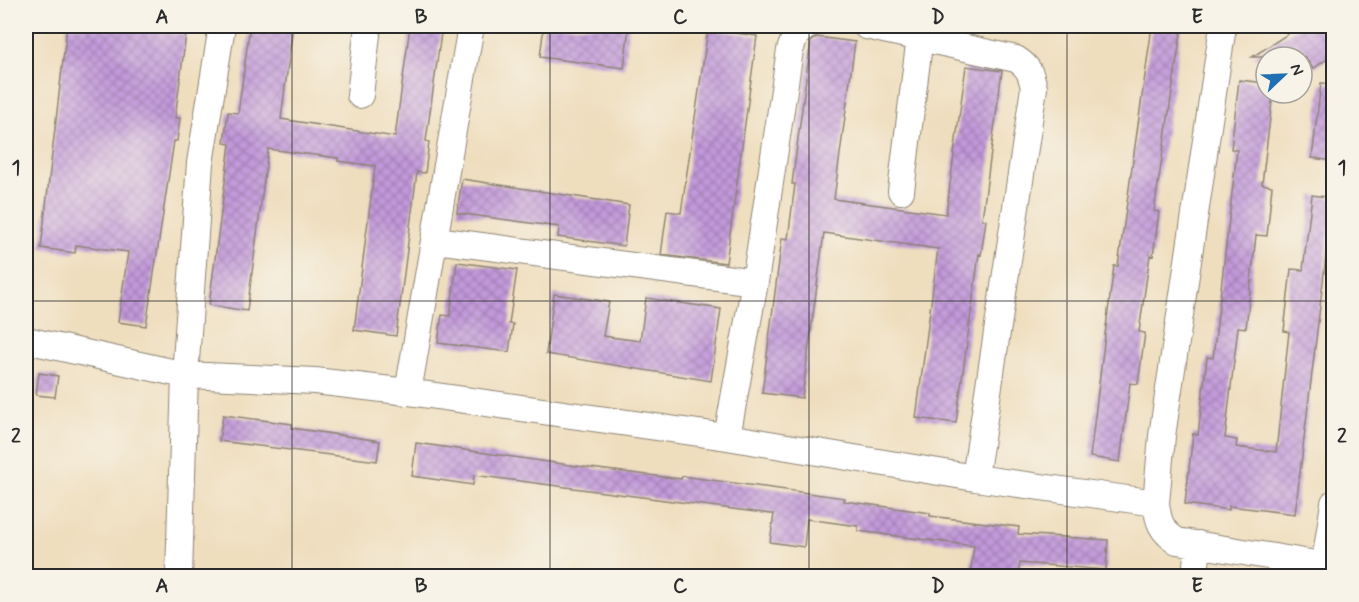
<svg xmlns="http://www.w3.org/2000/svg" width="1359" height="602" font-family="Mynerve,sans-serif">
  <defs>
    <pattern id="building-cross-hatch" width="8" height="8" patternUnits="userSpaceOnUse" patternTransform="scale(1.5)"><rect width="8" height="8" fill="#c299da"/><path d="M0 0l8 8M0 8l8-8" fill="none" stroke="#9e7db1"/></pattern>
  </defs>
  <rect width="100%" height="100%" fill="#f7f3e8"/>
  <filter id="ink" filterUnits="userSpaceOnUse"><feTurbulence type="fractalNoise" baseFrequency=".0167" numOctaves="2"/><feDisplacementMap in="SourceGraphic" scale="12" xChannelSelector="R" yChannelSelector="G"/><feConvolveMatrix kernelMatrix="1 2 1 2 8 2 1 2 1" color-interpolation-filters="sRGB"/></filter>
  <filter id="wash" filterUnits="userSpaceOnUse"><feTurbulence type="fractalNoise" baseFrequency=".008" numOctaves="4" result="noise"/><feDisplacementMap in="SourceGraphic" scale="24" xChannelSelector="R" yChannelSelector="G"/><feGaussianBlur stdDeviation="1.35" result="paint"/><feColorMatrix in="noise" values="0 0 0 0 0 0 0 0 0 0 0 0 0 0 0 0 0 1.4 0 .05"/><feComposite in="paint" operator="in"/></filter>
  <g filter="url(#wash)">
    <rect width="100%" height="100%" fill="#efdebe"/>
    <g id="blocks">
      <path fill="url(#building-cross-hatch)" d="M67 26H120L186 34 175 118H180L177 141H174L146 326 118 322 128 252 76 245 75 253 41 248Z
        M250 26H293L281 119 395 137 410 26H442L426 141 429 142 425 173 417 172 396 336 354 330 375 166 338 161V158L268 149 247 311 209 305 230 144 224 143 228 112 238 113Z
        M544 26H629L624 68 540 57Z
        M1152 26H1182L1154 211 1159 212 1153 256 1150 255 1139 332 1145 333 1138 384 1130 383 1120 462 1090 457 1106 327 1114 266H1118Z
        M1300 26H1334V54L1313 69 1305 57H1252Z
        M708 29 757 36 726 263 661 255 667 211 681 213Z
        M817 37 855 42 834 199 946 214 966 66 1002 71 982 219 986 220 981 255 979 254 956 423 916 418 938 249 824 233 802 398 762 393 782 238 788 239 795 184H792L811 41Z
        M1239 80 1266 83V93H1273L1262 184 1272 186 1267 236 1256 235 1246 328 1238 327 1225 438 1237 440 1236 447 1276 452 1289 332 1284 331 1291 269 1303 270 1312 195 1333 198 1295 514 1229 506V510L1185 504 1193 434 1198 435 1207 357 1213 358 1237 150 1231 149Z
        M1321 83 1334 84V161L1312 158Z
        M462 179 629 205 624 246 558 237 559 227 457 213Z
        M457 262 517 270 509 324H513L509 352 438 343 442 315 450 316Z
        M554 294 609 302 603 336 640 341 646 298 721 309 711 381 546 354Z
        M39 373 58 376 55 397 36 395Z
        M223 415 292 424V428L380 441 377 461 219 441Z
        M416 443 598 469 681 479 682 476 845 498 844 501 930 513V516L1019 527 1018 534 1108 540 1106 570 1020 563 1018 576H984L970 575 974 546 858 531V526L807 519 804 547 770 542 774 514H771L474 475 473 485 412 476Z"/>
    </g>
  </g>
  <g filter="url(#ink)">
    <use href="#blocks" fill-opacity="0" stroke="#8d8474" stroke-width="1.5"/>
    <g fill="none" stroke-linecap="round" stroke-linejoin="round">
      <defs>
        <path id="minor" d="M866 26 1016 59C1029 67 1031 74 1034 88L975 478
          M360 95 368 26
          M901 191 920 36
          M436 240 755 282
          M26 340 185 375 315 381 408 392 727 437 975 478 1156 503 1162 436 1223 26
          M408 392 471 26
          M727 437 755 282 790 50 796 34 807 26
          M1156 503C1158 521 1161 531 1177 541L1334 567
          M179 576 185 375 200 163 222 26
          M1195 576 1198 544
          M1323 576 1334 503"/>
      </defs>
      <use href="#minor" stroke="#8d8474" stroke-width="28"/>
      <use href="#minor" stroke="#fff" stroke-width="26"/>
    </g>
  </g>
  <path fill="none" stroke="#2b2b2b" stroke-width="1.5" stroke-opacity="0.55" d="M292 26V576M550 26V576M809 26V576M1067 26V576M26 301H1334"/>
  <rect width="1359" height="602" fill="none" stroke="#f7f3e8" stroke-width="66"/>
  <g transform="translate(1284 75) rotate(67)"><circle r="28" fill="#f7f3e8" stroke="#a5a39c" stroke-width="1.5"/>
  <path d="M0-4.5L10 22L0 15L-10 22Z" fill="#1f6fb2"/>
  <text y="-9" font-size="16" font-weight="bold" text-anchor="middle" fill="#2b2b2b">N</text>
  </g>
  <rect x="33" y="33" width="1293" height="536" fill="none" stroke="#2b2b2b" stroke-width="2"/>
  <g font-size="20" text-anchor="middle" font-weight="bold" fill="#2b2b2b">
    <text x="162" y="23">A</text>
    <text x="421" y="23">B</text>
    <text x="680" y="23">C</text>
    <text x="938" y="23">D</text>
    <text x="1197" y="23">E</text>
    <text x="16" y="174">1</text>
    <text x="1342" y="174">1</text>
    <text x="16" y="442">2</text>
    <text x="1342" y="442">2</text>
    <text x="162" y="592">A</text>
    <text x="421" y="592">B</text>
    <text x="680" y="592">C</text>
    <text x="938" y="592">D</text>
    <text x="1197" y="592">E</text>
  </g>
</svg>
